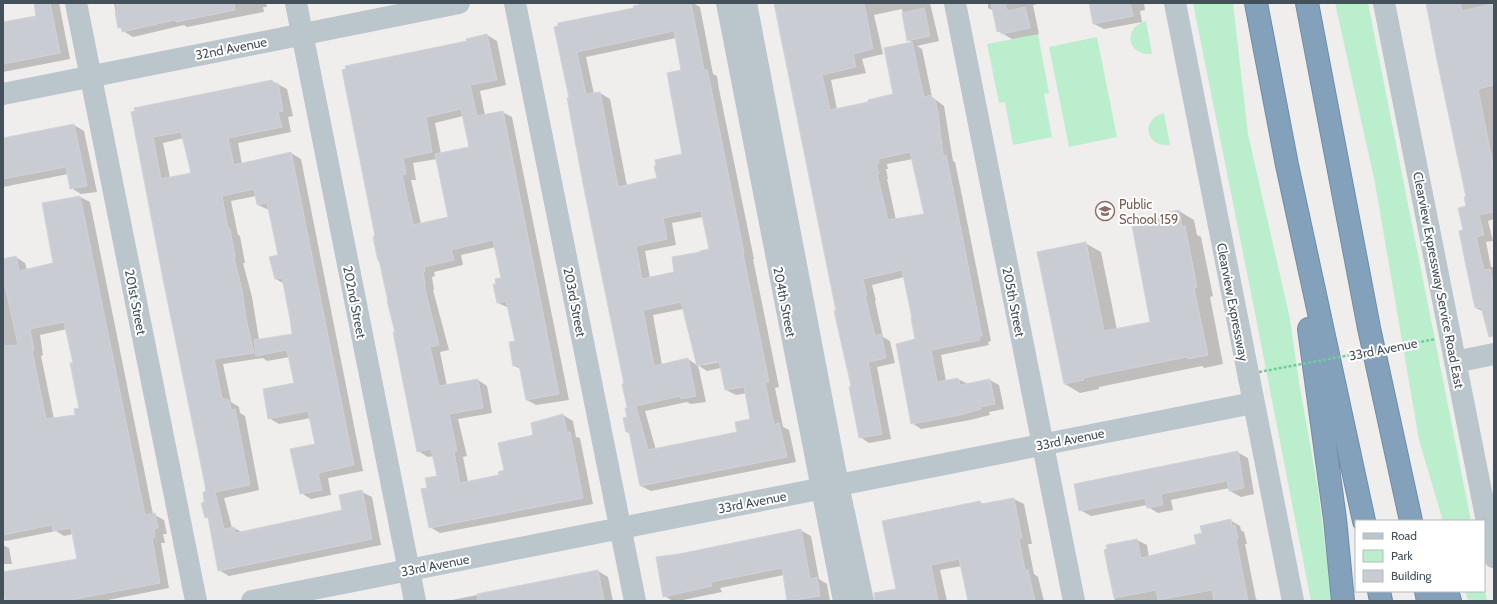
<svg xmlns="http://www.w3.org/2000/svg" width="1497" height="604" font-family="Cabin,sans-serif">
  <rect width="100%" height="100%" fill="#f0eded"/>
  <path fill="#baeecd" d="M1193 3H1233L1248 134 1290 319 1299 382 1318 489 1332 601H1311L1253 303Z
    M1335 3H1368L1471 521H1443L1419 440 1375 183Z
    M1146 21 1152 54C1127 56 1122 28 1146 21Z
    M1038 34 1049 93 1044 94 1052 137 1013 145 1005 102 999 103 987 44Z
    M1097 37 1117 137 1069 147 1049 47Z
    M1164 113 1170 145C1145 148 1140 119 1164 113Z
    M1484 586 1487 601H1468L1465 591H1484Z"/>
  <path fill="#0003" fill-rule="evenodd" d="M35 3H59L70 59 3 72V23L37 16Z
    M114 3H266L267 7H263L264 12 187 27 184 25 133 37 123 31 122 29 119 27Z
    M657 3H693L700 7 713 74 717 76 719 89 754 259H753L779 387 775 388 783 427 789 430 796 462 651 491 641 486 631 434 627 432 628 418 630 408 628 407 625 384 570 98 555 27ZM676 38 683 71V154L658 179 627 186 610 99 600 93 594 94 586 57ZM703 217 710 250 701 253 676 273 650 278 645 251 676 245 672 223ZM683 309 697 365 688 359 662 365 653 315ZM724 359V361L704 365V363ZM698 365 707 371 721 368 726 390 736 395 747 393 752 420 738 433 656 450 645 411 687 402 691 404 706 402Z
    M774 3H930L939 41 917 46 922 49 932 97 944 106 953 161 955 162 961 191 991 341 988 342 989 345 941 355 946 381 958 379 968 384 990 380 999 385 1004 409 989 412 990 415 970 420 921 429 912 423 916 340 904 277 872 285 876 301H875L883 337 890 341 895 363 877 367 891 439 869 443 860 437 852 387ZM902 9 908 40 913 43 885 49 894 95 869 103 837 109 831 80 866 73 862 59 883 54 874 15ZM913 159 926 215 896 220 887 179H888L886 169H888L887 164Z
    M988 3H1042L1033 5 1039 34 1012 39 998 31 994 11 988 8Z
    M1090 3H1144L1145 10 1140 11 1142 22 1104 29 1094 24Z
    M1427 3H1494V219L1488 221 1493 241 1486 242 1491 267H1494V316L1486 313 1476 308 1467 197Z
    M487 35 497 41 506 85 480 91 485 115 502 112 512 117 569 400 536 405 527 400 521 369 514 366 516 342 509 308 498 303 497 284 503 279 496 247 461 255 463 265 434 272 435 276 432 277 434 290H433L449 350 440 352 447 386 478 380 487 386 492 413 458 419 467 456 463 457 468 482 500 476 534 436 563 415 573 421 576 437 580 438 593 504 440 533 430 527 429 489 439 477 434 456 428 457 418 451 396 333 343 71 468 42ZM463 116 470 148 441 154 435 123ZM437 159 450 218 421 224 411 180H416L413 163Z
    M272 81 287 89 293 116 288 117 291 132 238 143 242 164 291 153 301 159 363 471 328 478 331 495 311 499 301 493 316 445 311 418 279 424 269 418 296 383 290 357 267 361 263 358 223 364 231 402 239 407 240 413 245 416 259 490 224 498 232 528H234L242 532 343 511 362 492 372 497 381 545 229 576 219 570 209 519 206 517 207 492 132 113ZM184 138 193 174 170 178 163 143ZM256 196 258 205 269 210 279 256 276 279 284 284 293 335 259 340 252 297 243 263H245L240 236 238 235 231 201Z
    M74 125 84 131 97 192 81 194 71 188 68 174 3 187V139Z
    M80 197 90 202 153 514 164 520 167 534H163L165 543H161L169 588 103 601H6L3 586V573L78 559 73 534 64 536 56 531 6 541 3 540V260L16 257 25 263 27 270 54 264 43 204ZM67 329 74 363 80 409 76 416 54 419 41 356 43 355 40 335Z
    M1179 211 1194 220 1197 235 1201 237 1213 296 1210 297 1223 364 1204 368 1202 366 1099 387V389L1080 393 1065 384 1085 243 1101 252 1117 330 1151 323Z
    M1237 452 1248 458 1254 494 1241 497 1230 491V488L1204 493 1171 500 1173 510 1158 513 1148 507 1147 505 1091 516 1080 510Z
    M1014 499 1024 504 1032 544H1028L1034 574 1038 577 1044 601H968L962 566 940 570 947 601H894L897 589 980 502 985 505Z
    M1230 520 1240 526 1241 530 1244 532 1247 544H1245L1256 599 1258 601H1115L1105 550 1137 540 1147 545 1149 557 1197 545 1203 534Z
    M800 530 811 536 819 579 827 584 830 601H788L784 575 720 588 722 592 678 601H673L664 596 679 555Z
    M3 545 9 548 12 564H3Z
    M598 571 608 577 613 601H447Z"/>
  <path fill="#c9ccd2" stroke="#d1d3d9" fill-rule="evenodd" d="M34 3H50L60 53 3 64V22L36 16Z
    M116 3H234L235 10 176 22 175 20 122 32 121 27 118 28 115 12H118Z
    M647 3H691L704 70H707L710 83 744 253 743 254 769 382H765L774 425 779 423 787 457 640 486 629 432H626L623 418 627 417 625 408 635 406 627 407 622 384H624L585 194 567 98H569L554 27 558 26V23L634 8 633 6ZM674 31 681 70 667 73 682 154 655 160 656 166H654L657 178 618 187 600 92 586 94 577 52ZM701 211 709 249 700 251V252L672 257 674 272 642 279 636 246 667 239 663 218ZM681 302 697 366 719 361 725 390 744 387 750 419 735 422 737 432 648 450 636 406 680 396 681 399 696 396 688 358 654 366 643 310Z
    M774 3H864L873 49 853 54 856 67 822 75 830 110 868 102V100L893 94 884 48 912 42 924 97 931 95 932 100 935 99 938 112 943 156 946 155 952 185 982 336H979L980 340 931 350 937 382 958 378 960 385 990 379 995 404 980 407 981 409 960 415 911 424 896 344 915 339 911 318H912L902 270 863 279 867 296H865L875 336 881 334 886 358 868 362 882 434 859 438 849 387 851 386 834 311H836ZM910 152 924 214 888 220 877 174H879L876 164 879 163 878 159Z
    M991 3H1005L1007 11 1025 7 1030 28 1001 34V31L997 32Z
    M1089 3H1130L1133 16 1093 24Z
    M1426 3H1460L1462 11 1492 4 1494 12V85L1478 89 1494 170V212L1479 215 1484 235 1476 237 1484 270 1490 269 1494 289V336L1489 337 1481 307 1475 308 1465 261 1459 231 1463 230 1458 208 1466 206 1464 197H1466L1437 60Z
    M924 8 930 36 907 41 902 13Z
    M487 34 497 80 470 85 477 116 503 111 559 394 526 400 519 365 513 366 509 342 515 341 506 301 497 303 493 284H496L495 279 501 278 493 240 451 250 454 260 424 267 425 271 423 272 425 284 424 285 439 345 430 347 435 369 439 386 478 379 483 408 449 414 457 451 454 452 460 483 499 475 498 472 504 470 498 443 533 435 531 423 563 414 567 432H570L583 498 429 528 421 489 427 488 425 478 437 476 431 449 417 452 393 332H395L387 301H388L379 260 378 261 373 237 375 236 342 70 346 69 345 66 467 41 466 39ZM461 109 469 147 435 154 448 217 413 225 402 175 406 174 403 158 432 152 426 117Z
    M272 80 273 84 278 83 283 111 278 112 282 127 228 138 234 165 291 152 354 465 318 473 322 490 300 494 290 449 315 444 308 411 268 419 263 389 294 383 287 350 256 356 254 340 292 334 290 319 282 278 275 279 269 257 278 255 267 203 257 205 254 189 222 196 228 229H230L235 257 234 258 242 290 246 319 254 353 214 359 222 398 229 400 231 410 235 409 250 485 215 492 224 529 234 527 235 533 342 510 339 495 362 490 372 539 218 571 208 517 205 518 201 503 204 502 203 492 206 491 202 470 163 279 131 112 135 111 134 108ZM181 132 191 173 161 179 153 137Z
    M74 124 87 186 70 189 66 167 3 179V138Z
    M80 196 145 515 155 513 158 528 154 529 155 537 152 538 160 583 65 601H5L3 591V572L77 559 71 528 53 531 52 525 3 535V346L18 345 3 277V259L16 256 19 271 53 263 42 203ZM64 322 73 363H70L79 408 74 409 75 415 46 419 32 350H34L30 329Z
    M1179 210 1182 227 1185 226 1197 287 1194 288 1208 355 1188 359 1187 357 1083 378 1084 380 1064 384 1037 252 1086 242 1104 331 1150 322 1131 220Z
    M1238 451 1244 488 1229 491 1227 481 1161 494 1163 505 1147 508 1145 498 1079 511 1074 484Z
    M1014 498 1022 538 1019 539 1025 570H1028L1035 601H968L959 559 931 565 938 601H875L874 593 896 589 882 521 980 501 981 504Z
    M1231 519 1232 526 1235 525 1238 539H1236L1248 601H1214L1212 590 1158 600 1156 590 1114 598 1104 550 1107 549 1106 545 1137 539 1141 558 1196 544 1194 535 1202 533 1200 526Z
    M801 529 810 579 817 577 820 596 787 601 782 568 711 582 712 586 663 597 656 557 679 554Z
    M598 570 604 601H478L477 594Z"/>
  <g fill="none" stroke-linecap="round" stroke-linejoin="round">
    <defs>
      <path id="highway" d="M1256 3 1287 165 1364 521
        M1307 3 1369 328 1411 521
        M1309 329 1335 519 1343 601
        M1379 591 1381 601
        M1426 591 1428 601
        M1447 591 1450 601"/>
    </defs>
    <use href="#highway" stroke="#6f8ca8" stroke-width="24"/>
    <path stroke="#bbc5cc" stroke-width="22" d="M76 3 196 601
      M296 3 415 601
      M515 3 635 601
      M727 3 844 601
      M746 3 838 485 863 601
      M955 3 1074 601
      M1175 3 1293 601
      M1384 3 1494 557
      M3 94 459 3
      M1455 362 1494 354
      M252 601 1253 403"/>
    <use href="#highway" stroke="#84a1bc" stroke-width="22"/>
    <path stroke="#72cc9d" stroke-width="2.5" stroke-dasharray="3 2" stroke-linecap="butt" d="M1259 372 1436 339"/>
  </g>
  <defs>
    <symbol id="school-ring" viewBox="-11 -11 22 22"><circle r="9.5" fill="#fff" stroke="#8d6e63" stroke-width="1.5"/><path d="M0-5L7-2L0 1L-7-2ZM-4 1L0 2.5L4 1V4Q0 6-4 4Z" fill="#8d6e63"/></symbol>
  </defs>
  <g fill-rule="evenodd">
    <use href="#school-ring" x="1094" y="200" width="22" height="22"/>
  </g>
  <g text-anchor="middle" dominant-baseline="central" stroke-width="4" stroke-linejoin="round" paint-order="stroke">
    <g font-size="13" fill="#45515a" stroke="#fff">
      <text transform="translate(231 48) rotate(-11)">32nd Avenue</text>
      <text transform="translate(1439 280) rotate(79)">Clearview Expressway Service Road East</text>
      <text transform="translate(136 302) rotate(79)">201st Street</text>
      <text transform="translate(355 302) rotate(79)">202nd Street</text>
      <text transform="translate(575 302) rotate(79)">203rd Street</text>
      <text transform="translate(785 302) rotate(79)">204th Street</text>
      <text transform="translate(1014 302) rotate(79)">205th Street</text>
      <text transform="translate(1233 302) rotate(79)">Clearview Expressway</text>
      <text transform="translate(1383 349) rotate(-11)">33rd Avenue</text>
      <text transform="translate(1070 439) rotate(-11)">33rd Avenue</text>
      <text transform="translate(752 502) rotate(-11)">33rd Avenue</text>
      <text transform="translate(435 565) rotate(-11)">33rd Avenue</text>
    </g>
    <g font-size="13" fill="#785e54" stroke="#fff" text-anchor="start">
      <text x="1119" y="204">Public<tspan x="1119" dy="15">School 159</tspan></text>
    </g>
  </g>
  <rect width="1497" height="604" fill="none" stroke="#45515a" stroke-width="8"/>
  <rect x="1355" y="520" width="130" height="72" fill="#ffffff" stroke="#b5b9bd"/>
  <rect x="1363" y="533" width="20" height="6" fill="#bbc5cc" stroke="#b5b9bd"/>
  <text x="1391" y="540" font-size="12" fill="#45515a">Road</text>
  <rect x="1363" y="550" width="20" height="12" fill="#baeecd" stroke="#b5b9bd"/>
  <text x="1391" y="560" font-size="12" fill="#45515a">Park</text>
  <rect x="1363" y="570" width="20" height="12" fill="#c9ccd2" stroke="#b5b9bd"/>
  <text x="1391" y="580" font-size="12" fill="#45515a">Building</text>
</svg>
